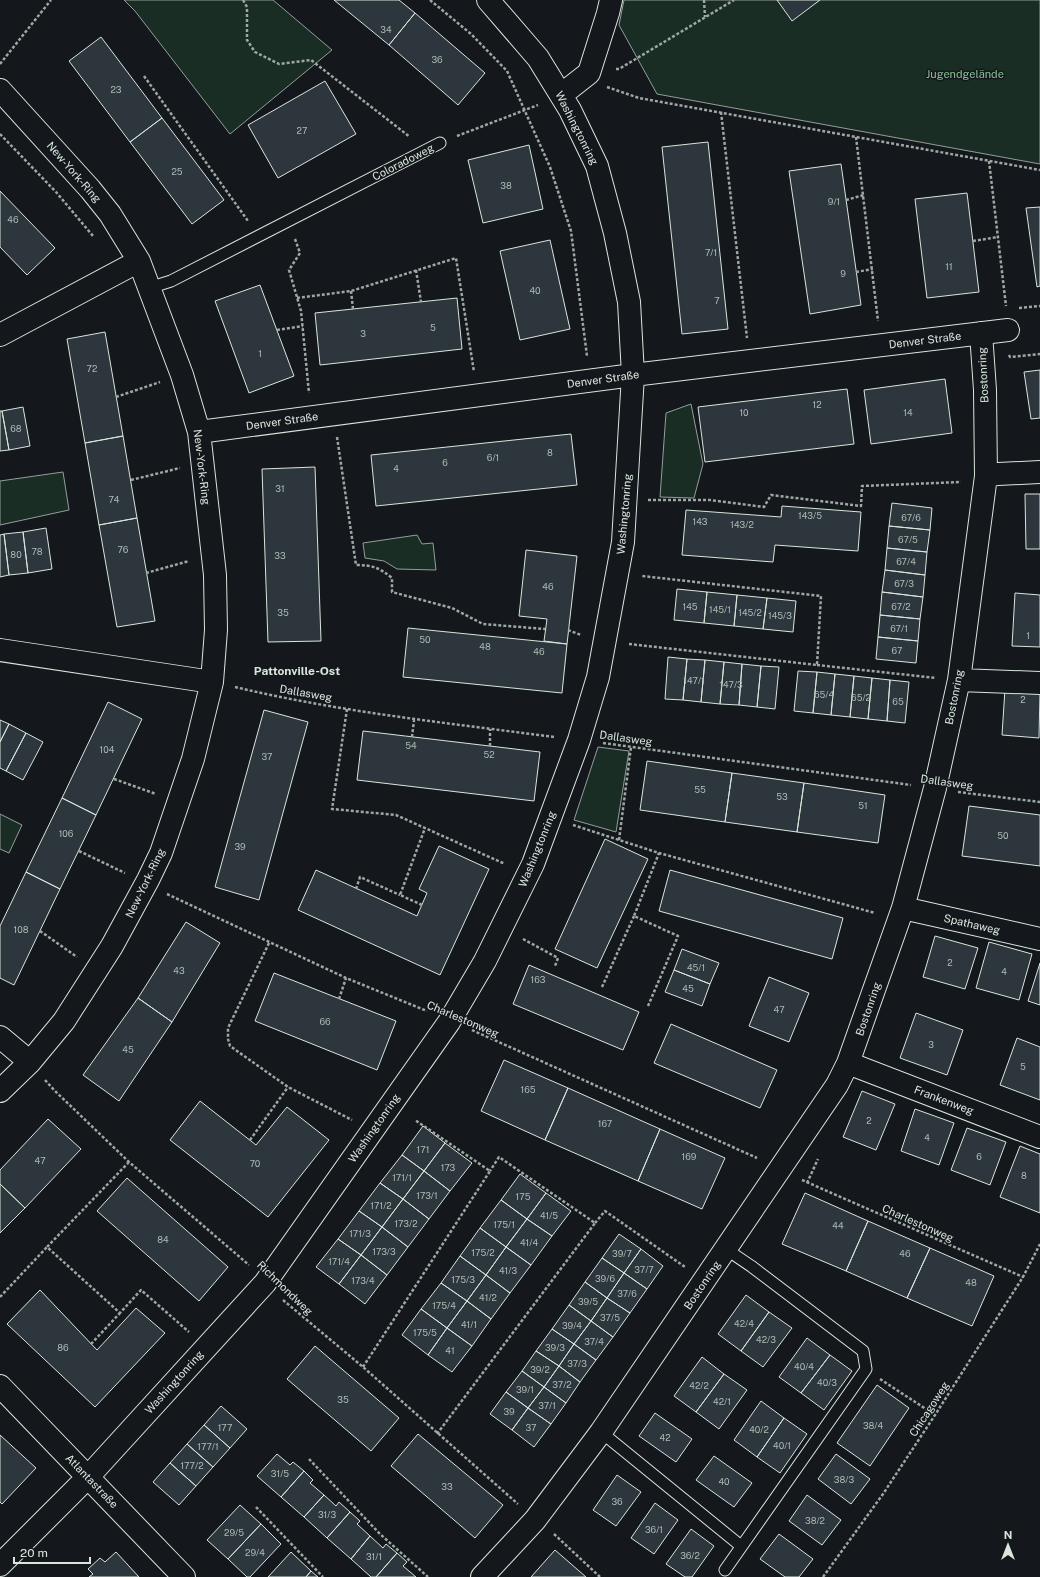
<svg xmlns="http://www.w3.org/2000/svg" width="1040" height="1577" font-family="'Public Sans',sans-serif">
  <rect width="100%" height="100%" fill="#14181c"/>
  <path fill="#1a2d24" stroke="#939e99" d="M124 0H273L332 50 230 134 135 11Z
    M624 0H1040V164L657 94 619 25Z
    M691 404 703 464 694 498 660 497 666 413Z
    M63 472 69 510 0 525V481Z
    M417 535 422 544 433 543 436 570 397 569 384 561 365 558 363 543Z
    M598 747 629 751 616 832 574 820Z
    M0 814 22 825 9 853 0 849Z"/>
  <path fill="#2c363c" stroke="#d8e6dc" d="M334 0H399L415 13 389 45Z
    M777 0H820L792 21Z
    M415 13 485 73 458 105 389 45Z
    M101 37 162 118 130 142 69 61Z
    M325 81 356 134 278 178 248 125Z
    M162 118 224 200 192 224 130 142Z
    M708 142 728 329 682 334 662 147Z
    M529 145 543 209 483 223 468 160Z
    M841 164 861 305 810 314 789 171Z
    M0 191 55 248 27 275 0 247Z
    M967 193 979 292 927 298 915 199Z
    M1040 207V286L1037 287 1026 208Z
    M550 240 570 329 520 340 500 251Z
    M260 285 294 376 249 393 215 301Z
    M457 298 462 349 320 365 315 313Z
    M105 332 123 436 85 443 67 339Z
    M1040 370V418L1031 419 1024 372Z
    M945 379 952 433 871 444 864 390Z
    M847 389 854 444 705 462 698 407Z
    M23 407 30 446 9 450 2 411Z
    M0 411H2L9 450 0 451Z
    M571 434 577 485 376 506 371 455Z
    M123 436 137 518 99 525 85 443Z
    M315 467 321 641 268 642 262 469Z
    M1025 494H1040V549H1026Z
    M892 503 932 508 930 530 889 526Z
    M782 506 861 512 858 551 775 545 773 562 682 555 686 510 781 517Z
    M137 518 155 621 117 627 99 525Z
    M889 526 930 530 927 552 887 548Z
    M46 528 52 569 28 573 23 532Z
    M23 532 28 573 9 575 4 534Z
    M4 534 9 575 0 577V535Z
    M887 548 927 552 925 575 885 570Z
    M526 550 577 556 567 644 544 641 547 619 519 616Z
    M885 570 925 575 923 597 882 592Z
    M677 589 707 592 704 623 674 620Z
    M707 592 737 595 734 626 704 623Z
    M882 592 923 597 920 619 880 615Z
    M1015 593 1040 595V647L1012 646Z
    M737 595 767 598 763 629 734 626Z
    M767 598 796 601 793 632 763 629Z
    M880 615 920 619 918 641 878 637Z
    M408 628 567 644 562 693 403 677Z
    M878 637 918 641 916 663 876 659Z
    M668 657 687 659 683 700 665 699Z
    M687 659 705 660 701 702 683 700Z
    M705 660 724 662 720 704 701 702Z
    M724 662 742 664 739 705 720 704Z
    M742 664 761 666 757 707 739 705Z
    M761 666 779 667 775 709 757 707Z
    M798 671 817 672 813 713 794 711Z
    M817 672 835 674 831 715 813 713Z
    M835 674 854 676 850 717 831 715Z
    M854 676 872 678 868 719 850 717Z
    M872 678 890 680 887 721 868 719Z
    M890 680 909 682 905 723 887 721Z
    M1005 689 1040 692 1039 738 1002 735Z
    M108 702 142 719 96 815 62 798Z
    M264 710 308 722 259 900 215 887Z
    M0 720 9 724 0 742Z
    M9 724 26 733 6 771 0 768V742Z
    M363 731 540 752 534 801 357 780Z
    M26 733 43 742 23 780 6 771Z
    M647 761 732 773 725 822 640 810Z
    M732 773 804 783 797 832 725 822Z
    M804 783 885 795 878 843 797 832Z
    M62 798 96 815 60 889 26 872Z
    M969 806 1040 815V866L962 856Z
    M605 839 648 859 597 968 555 949Z
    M439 846 489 869 440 975 298 910 316 870 417 916 427 893 419 889Z
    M670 870 843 918 832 959 659 911Z
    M26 872 60 889 14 985 0 978V926Z
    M186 922 220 943 172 1022 138 998Z
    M935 936 978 948 965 989 923 977Z
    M989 942 1032 954 1019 1000 976 988Z
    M682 949 719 963 710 984 674 970Z
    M1040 963V1005L1028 1001Z
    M529 965 639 1012 623 1050 513 1004Z
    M674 970 710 984 702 1006 665 992Z
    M274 973 396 1021 377 1070 255 1021Z
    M769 977 809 993 789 1042 749 1026Z
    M138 998 172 1022 119 1101 83 1075Z
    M916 1013 963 1030 947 1075 900 1058Z
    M671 1024 777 1070 760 1108 654 1063Z
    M1017 1038 1040 1047V1100L1000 1085Z
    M504 1060 568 1088 545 1140 481 1111Z
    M568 1088 660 1129 638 1181 545 1140Z
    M862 1091 895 1104 876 1150 843 1137Z
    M200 1101 256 1145 287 1107 329 1140 268 1217 170 1140Z
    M915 1109 954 1123 939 1165 901 1151Z
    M48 1119 81 1149 25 1208 0 1184V1170Z
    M423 1126 445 1143 424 1171 402 1155Z
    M967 1128 1006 1142 990 1185 951 1170Z
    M660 1129 725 1158 702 1209 638 1181Z
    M445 1143 472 1163 450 1191 424 1171Z
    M1020 1146 1040 1154V1213L1000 1197Z
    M402 1155 424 1171 403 1199 380 1183Z
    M424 1171 450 1191 429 1219 403 1199Z
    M520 1174 546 1193 527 1219 501 1200Z
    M127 1178 228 1267 199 1301 97 1211Z
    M380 1183 403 1199 382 1227 359 1211Z
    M0 1184 25 1208 0 1233Z
    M546 1193 571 1211 552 1236 527 1219Z
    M805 1193 868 1221 846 1271 782 1244Z
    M403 1199 429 1219 408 1247 382 1227Z
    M501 1200 527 1219 506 1247 480 1228Z
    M359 1211 382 1227 361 1255 338 1239Z
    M527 1219 552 1236 531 1265 506 1247Z
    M868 1221 930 1248 907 1298 846 1271Z
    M382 1227 408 1247 387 1275 361 1255Z
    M480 1228 506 1247 486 1275 460 1256Z
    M619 1234 641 1249 624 1273 602 1258Z
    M338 1239 361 1255 339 1284 316 1267Z
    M506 1247 531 1265 510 1293 486 1275Z
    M930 1248 994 1276 972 1326 907 1298Z
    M641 1249 663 1266 647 1289 624 1273Z
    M361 1255 387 1275 365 1304 339 1284Z
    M460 1256 486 1275 467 1301 441 1283Z
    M602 1258 624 1273 607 1298 585 1282Z
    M624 1273 647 1289 630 1313 607 1298Z
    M486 1275 510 1293 491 1319 467 1301Z
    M585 1282 607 1298 591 1321 569 1305Z
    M441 1283 467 1301 447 1328 421 1309Z
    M40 1290 97 1350 136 1308 165 1333 95 1407 7 1324Z
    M746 1295 769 1312 741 1351 718 1334Z
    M607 1298 630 1313 613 1337 591 1321Z
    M467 1301 491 1319 472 1346 447 1328Z
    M569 1305 591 1321 574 1344 552 1329Z
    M421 1309 447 1328 428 1355 402 1335Z
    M769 1312 792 1328 763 1367 741 1351Z
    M591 1321 613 1337 596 1360 574 1344Z
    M447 1328 472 1346 452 1372 428 1355Z
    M552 1329 574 1344 559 1366 536 1351Z
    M807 1338 830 1355 801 1393 779 1377Z
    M574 1344 596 1360 580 1382 559 1366Z
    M315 1346 399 1418 371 1451 287 1379Z
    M536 1351 559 1366 544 1387 522 1371Z
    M830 1355 852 1371 824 1410 801 1393Z
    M702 1357 724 1374 696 1412 674 1396Z
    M559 1366 580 1382 566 1403 544 1387Z
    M522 1371 544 1387 528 1408 506 1392Z
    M724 1374 747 1390 719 1429 696 1412Z
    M877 1385 909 1408 870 1466 837 1443Z
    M544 1387 566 1403 551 1424 528 1408Z
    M506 1392 528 1408 512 1430 490 1414Z
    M761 1401 784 1418 757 1457 734 1440Z
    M221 1406 247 1429 230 1448 204 1425Z
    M528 1408 551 1424 534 1447 512 1430Z
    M655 1413 692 1439 676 1462 639 1436Z
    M784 1418 807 1434 780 1473 757 1457Z
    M204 1425 230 1448 213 1467 187 1444Z
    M418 1434 503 1505 475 1538 391 1466Z
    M0 1435 36 1468 2 1504 0 1502Z
    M187 1444 213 1467 196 1486 170 1463Z
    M277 1454 290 1465 293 1462 304 1471 281 1497 257 1476Z
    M836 1454 870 1479 851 1504 818 1479Z
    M714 1456 752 1483 734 1507 696 1480Z
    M170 1463 196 1486 179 1505 153 1482Z
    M304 1471 313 1480 310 1483 324 1495 304 1517 281 1497Z
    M617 1475 641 1492 616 1526 593 1510Z
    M324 1495 336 1506 339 1502 350 1512 327 1538 304 1517Z
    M807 1495 841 1520 822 1545 789 1521Z
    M655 1503 678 1520 654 1554 631 1538Z
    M240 1505 261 1524 228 1559 207 1540Z
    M350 1512 360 1521 357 1524 370 1536 351 1559 327 1538Z
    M261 1524 281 1544 250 1577H247L228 1559Z
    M691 1529 714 1546 692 1577H685L666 1564Z
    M779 1534 813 1559 799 1577H785L760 1559Z
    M370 1536 383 1548 386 1544 397 1553 376 1577H371L351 1559Z
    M555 1550 586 1577H531Z
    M116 1552 139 1577H89L93 1574 88 1569 100 1558 105 1562Z
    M291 1552 311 1571 306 1577H268Z
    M397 1553 407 1562 403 1566 416 1577H376Z
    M311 1571 318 1577H306Z"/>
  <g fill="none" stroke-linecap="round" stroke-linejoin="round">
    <defs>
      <path id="lane" d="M149 288 171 281 440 143
        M601 1432 741 1546
        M725 1570 866 1369 863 1351 751 1266 726 1249"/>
      <path id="street" d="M0 90 90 189 110 214 139 261 182 375 199 432 215 575 216 630 212 682 193 759 161 853 148 880 112 946 64 1021 30 1062 0 1091
        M561 95 589 73 608 13 611 0
        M0 335 139 261
        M199 432 633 375 1008 330
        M986 476 998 474 1040 472
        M0 650 212 682
        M959 680 1040 683
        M903 908 1040 939
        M0 1037 30 1062
        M848 1063 1040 1137
        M0 1386 184 1577
        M0 1565 87 1478 265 1283 449 1022 485 961 533 864 579 740 598 677 623 542 633 375 629 302 615 233 597 166 570 110 538 58 488 0
        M482 1577 535 1520 601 1432 837 1085 848 1063 903 908 935 788 959 680 986 476 985 390 981 333"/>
    </defs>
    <use href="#lane" stroke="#d8e6dc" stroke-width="13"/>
    <use href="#street" stroke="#d8e6dc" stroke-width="24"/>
    <path stroke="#9da8a2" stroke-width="2.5" stroke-dasharray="3 2" stroke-linecap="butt" d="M243 0 247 7V40L255 52 279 64 311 60 410 137
      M430 0 471 34 507 71 550 167 571 231 587 356
      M704 0 705 17
      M0 64 51 0
      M616 69H619L734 0
      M144 76 248 221
      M607 87 639 98 1040 170
      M721 112 747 338
      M0 134 56 192 93 236
      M457 136 538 105
      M856 137 878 321
      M989 161 1006 306
      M846 200 864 195
      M295 239 300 253 289 270 301 311 309 393
      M973 241 998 237
      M416 270 421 302
      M856 272 873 269
      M351 291 353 309
      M297 298 351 291 456 258 474 372
      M1019 308 1040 306
      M277 330 303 326
      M1009 355 1010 357 1040 354
      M116 397 160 382
      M337 437 356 565C372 565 380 568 392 578V592L452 608 483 624 545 629
      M131 480 180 468
      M648 500H710L764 507 771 495 861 506 862 486 961 482
      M146 573 189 561
      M568 630 581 635
      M629 644 817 665 821 596 642 576
      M817 665 936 678
      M235 687C340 712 448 723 554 737
      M347 709 332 809 396 815 505 864
      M412 737 414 720
      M603 743 911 785
      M490 746V729
      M114 779 156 794
      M958 792 1040 802
      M573 825 659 853 875 913
      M619 840 631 747
      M79 851 125 873
      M356 889 360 877 400 895
      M167 894 346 978 427 1011
      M422 905 400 895 425 828
      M40 931 77 957
      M523 939 558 958 555 966
      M269 943 228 1028V1039L230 1046 288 1087 352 1120
      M602 987 634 916
      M339 999 346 978
      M648 1006 678 936 634 916 659 853
      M472 1030 757 1158
      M45 1080 54 1090 129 1162 249 1265
      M250 1140 288 1087
      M129 1162 47 1247 120 1313 141 1290 189 1332
      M802 1180 1023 1277
      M807 1183 818 1159
      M595 1223 605 1211 685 1267
      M0 1297 47 1247
      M283 1300 363 1367 518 1504
      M91 1344 120 1313
      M363 1367 490 1171 415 1120
      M880 1379 935 1415
      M437 1434 595 1223 499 1157 490 1171
      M309 1459 380 1534 428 1577
      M256 1507 323 1577
      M554 1534 600 1577
      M823 1577 883 1494 935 1415 1023 1277 1040 1244"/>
    <use href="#lane" stroke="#14181c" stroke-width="11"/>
    <use href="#street" stroke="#14181c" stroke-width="22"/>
  </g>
  <g text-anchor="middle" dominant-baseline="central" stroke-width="3" stroke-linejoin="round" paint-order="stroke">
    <g font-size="9" fill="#adbab4">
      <text x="386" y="29">34</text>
      <text x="437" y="59">36</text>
      <text x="116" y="89">23</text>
      <text x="302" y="130">27</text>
      <text x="177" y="171">25</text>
      <text x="506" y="185">38</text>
      <text x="834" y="201">9/1</text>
      <text x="13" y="219">46</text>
      <text x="711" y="252">7/1</text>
      <text x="949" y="266">11</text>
      <text x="843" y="273">9</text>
      <text x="535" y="290">40</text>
      <text x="717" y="300">7</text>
      <text x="433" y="327">5</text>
      <text x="363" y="333">3</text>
      <text x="260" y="353">1</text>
      <text x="92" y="368">72</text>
      <text x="817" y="404">12</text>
      <text x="744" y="412">10</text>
      <text x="908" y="412">14</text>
      <text x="16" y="428">68</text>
      <text x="550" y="452">8</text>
      <text x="493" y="457">6/1</text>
      <text x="445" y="462">6</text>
      <text x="396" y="468">4</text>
      <text x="280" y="488">31</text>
      <text x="114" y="499">74</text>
      <text x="810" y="515">143/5</text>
      <text x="911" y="517">67/6</text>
      <text x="700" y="521">143</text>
      <text x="742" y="524">143/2</text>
      <text x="908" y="539">67/5</text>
      <text x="123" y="549">76</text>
      <text x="37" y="551">78</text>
      <text x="16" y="554">80</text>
      <text x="280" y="555">33</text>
      <text x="906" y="561">67/4</text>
      <text x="904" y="583">67/3</text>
      <text x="548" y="586">46</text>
      <text x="690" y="606">145</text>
      <text x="901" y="606">67/2</text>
      <text x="720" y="609">145/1</text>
      <text x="283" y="612">35</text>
      <text x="750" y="612">145/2</text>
      <text x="780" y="615">145/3</text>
      <text x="899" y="628">67/1</text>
      <text x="1028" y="635">1</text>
      <text x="425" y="639">50</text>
      <text x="485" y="646">48</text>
      <text x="897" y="650">67</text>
      <text x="539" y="651">46</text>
      <text x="694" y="680">147/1</text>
      <text x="731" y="684">147/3</text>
      <text x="824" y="694">65/4</text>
      <text x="861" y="697">65/2</text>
      <text x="1023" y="699">2</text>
      <text x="898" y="701">65</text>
      <text x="411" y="745">54</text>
      <text x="107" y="749">104</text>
      <text x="489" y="754">52</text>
      <text x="267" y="756">37</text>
      <text x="700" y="789">55</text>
      <text x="782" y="796">53</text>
      <text x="863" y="805">51</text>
      <text x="66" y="833">106</text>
      <text x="1003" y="835">50</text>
      <text x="240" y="846">39</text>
      <text x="21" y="929">108</text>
      <text x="950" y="962">2</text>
      <text x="696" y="967">45/1</text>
      <text x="179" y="970">43</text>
      <text x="1004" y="971">4</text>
      <text x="538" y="979">163</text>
      <text x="688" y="988">45</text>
      <text x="779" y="1009">47</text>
      <text x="325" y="1021">66</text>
      <text x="931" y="1044">3</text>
      <text x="128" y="1049">45</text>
      <text x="1023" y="1066">5</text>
      <text x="528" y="1089">165</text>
      <text x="869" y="1120">2</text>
      <text x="605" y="1123">167</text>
      <text x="927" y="1137">4</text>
      <text x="423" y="1149">171</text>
      <text x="689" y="1156">169</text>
      <text x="979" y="1156">6</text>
      <text x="40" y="1160">47</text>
      <text x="255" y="1163">70</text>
      <text x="448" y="1167">173</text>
      <text x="1024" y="1175">8</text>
      <text x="402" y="1177">171/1</text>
      <text x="427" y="1195">173/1</text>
      <text x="523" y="1196">175</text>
      <text x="381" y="1205">171/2</text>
      <text x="549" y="1215">41/5</text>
      <text x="406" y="1223">173/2</text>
      <text x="504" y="1224">175/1</text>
      <text x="838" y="1225">44</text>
      <text x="360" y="1233">171/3</text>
      <text x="163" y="1239">84</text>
      <text x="529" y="1242">41/4</text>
      <text x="384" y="1251">173/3</text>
      <text x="483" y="1252">175/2</text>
      <text x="622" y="1253">39/7</text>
      <text x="905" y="1253">46</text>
      <text x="339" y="1261">171/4</text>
      <text x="644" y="1269">37/7</text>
      <text x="508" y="1270">41/3</text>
      <text x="605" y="1278">39/6</text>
      <text x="463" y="1279">175/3</text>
      <text x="363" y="1280">173/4</text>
      <text x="971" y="1282">48</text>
      <text x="627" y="1293">37/6</text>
      <text x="488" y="1297">41/2</text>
      <text x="588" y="1301">39/5</text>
      <text x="444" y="1305">175/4</text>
      <text x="610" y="1317">37/5</text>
      <text x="744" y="1323">42/4</text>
      <text x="469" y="1324">41/1</text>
      <text x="572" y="1325">39/4</text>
      <text x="425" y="1332">175/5</text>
      <text x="766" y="1339">42/3</text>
      <text x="594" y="1341">37/4</text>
      <text x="63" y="1347">86</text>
      <text x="555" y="1347">39/3</text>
      <text x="450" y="1350">41</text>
      <text x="577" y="1363">37/3</text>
      <text x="804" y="1366">40/4</text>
      <text x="540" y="1369">39/2</text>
      <text x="827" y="1382">40/3</text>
      <text x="562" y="1384">37/2</text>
      <text x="699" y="1385">42/2</text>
      <text x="525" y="1389">39/1</text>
      <text x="343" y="1399">35</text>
      <text x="722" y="1401">42/1</text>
      <text x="547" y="1405">37/1</text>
      <text x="509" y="1411">39</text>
      <text x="873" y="1425">38/4</text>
      <text x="225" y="1427">177</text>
      <text x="531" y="1427">37</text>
      <text x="759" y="1429">40/2</text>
      <text x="665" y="1437">42</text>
      <text x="782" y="1445">40/1</text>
      <text x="208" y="1446">177/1</text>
      <text x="192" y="1465">177/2</text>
      <text x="280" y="1473">31/5</text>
      <text x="844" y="1479">38/3</text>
      <text x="724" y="1481">40</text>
      <text x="447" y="1486">33</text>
      <text x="617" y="1501">36</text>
      <text x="327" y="1514">31/3</text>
      <text x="815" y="1520">38/2</text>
      <text x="654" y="1529">36/1</text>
      <text x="234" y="1532">29/5</text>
      <text x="255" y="1552">29/4</text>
      <text x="690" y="1555">36/2</text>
      <text x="374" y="1556">31/1</text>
    </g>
    <g font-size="11" fill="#8ac095" stroke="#14181c">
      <text x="965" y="74">Jugendgelände</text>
    </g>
    <g font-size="11" fill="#d8e6dc" stroke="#14181c">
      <text transform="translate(577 128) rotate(63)">Washingtonring</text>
      <text transform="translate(403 162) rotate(-27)">Coloradoweg</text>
      <text transform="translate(74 172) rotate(49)">New-York-Ring</text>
      <text transform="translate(925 340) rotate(-7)">Denver Straße</text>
      <text transform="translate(983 375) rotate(-93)">Bostonring</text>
      <text transform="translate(603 379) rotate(-8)">Denver Straße</text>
      <text transform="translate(282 421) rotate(-8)">Denver Straße</text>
      <text transform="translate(202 467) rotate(83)">New-York-Ring</text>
      <text transform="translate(624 514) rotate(-85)">Washingtonring</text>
      <text transform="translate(306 693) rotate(10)">Dallasweg</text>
      <text transform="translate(954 697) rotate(-79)">Bostonring</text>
      <text transform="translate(626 738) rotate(8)">Dallasweg</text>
      <text transform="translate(947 782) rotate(8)">Dallasweg</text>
      <text transform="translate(537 849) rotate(-68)">Washingtonring</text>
      <text transform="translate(145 883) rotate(-64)">New-York-Ring</text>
      <text transform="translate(972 924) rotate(13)">Spathaweg</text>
      <text transform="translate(868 1009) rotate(-71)">Bostonring</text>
      <text transform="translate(463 1019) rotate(23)">Charlestonweg</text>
      <text transform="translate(944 1100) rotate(21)">Frankenweg</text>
      <text transform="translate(374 1128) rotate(-55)">Washingtonring</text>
      <text transform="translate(918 1223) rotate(24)">Charlestonweg</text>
      <text transform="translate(702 1285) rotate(-56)">Bostonring</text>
      <text transform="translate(285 1288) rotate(44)">Richmondweg</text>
      <text transform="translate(174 1382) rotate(-48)">Washingtonring</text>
      <text transform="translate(929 1409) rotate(-57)">Chicagoweg</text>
      <text transform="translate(92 1481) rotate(46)">Atlantastraße</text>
    </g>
    <g font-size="12" font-weight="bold" fill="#d8e6dc" stroke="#14181c">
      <text x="297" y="671">Pattonville-Ost</text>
    </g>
  </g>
  <g transform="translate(1008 1545)" stroke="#14181c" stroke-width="3" paint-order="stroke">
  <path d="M0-3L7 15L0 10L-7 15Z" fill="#d8e6dc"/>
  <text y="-6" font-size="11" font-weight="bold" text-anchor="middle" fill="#d8e6dc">N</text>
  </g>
  <path d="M14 1557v6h76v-6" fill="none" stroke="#d8e6dc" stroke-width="2"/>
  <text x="20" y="1557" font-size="12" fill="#d8e6dc" stroke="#14181c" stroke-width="3" paint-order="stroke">20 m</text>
</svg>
